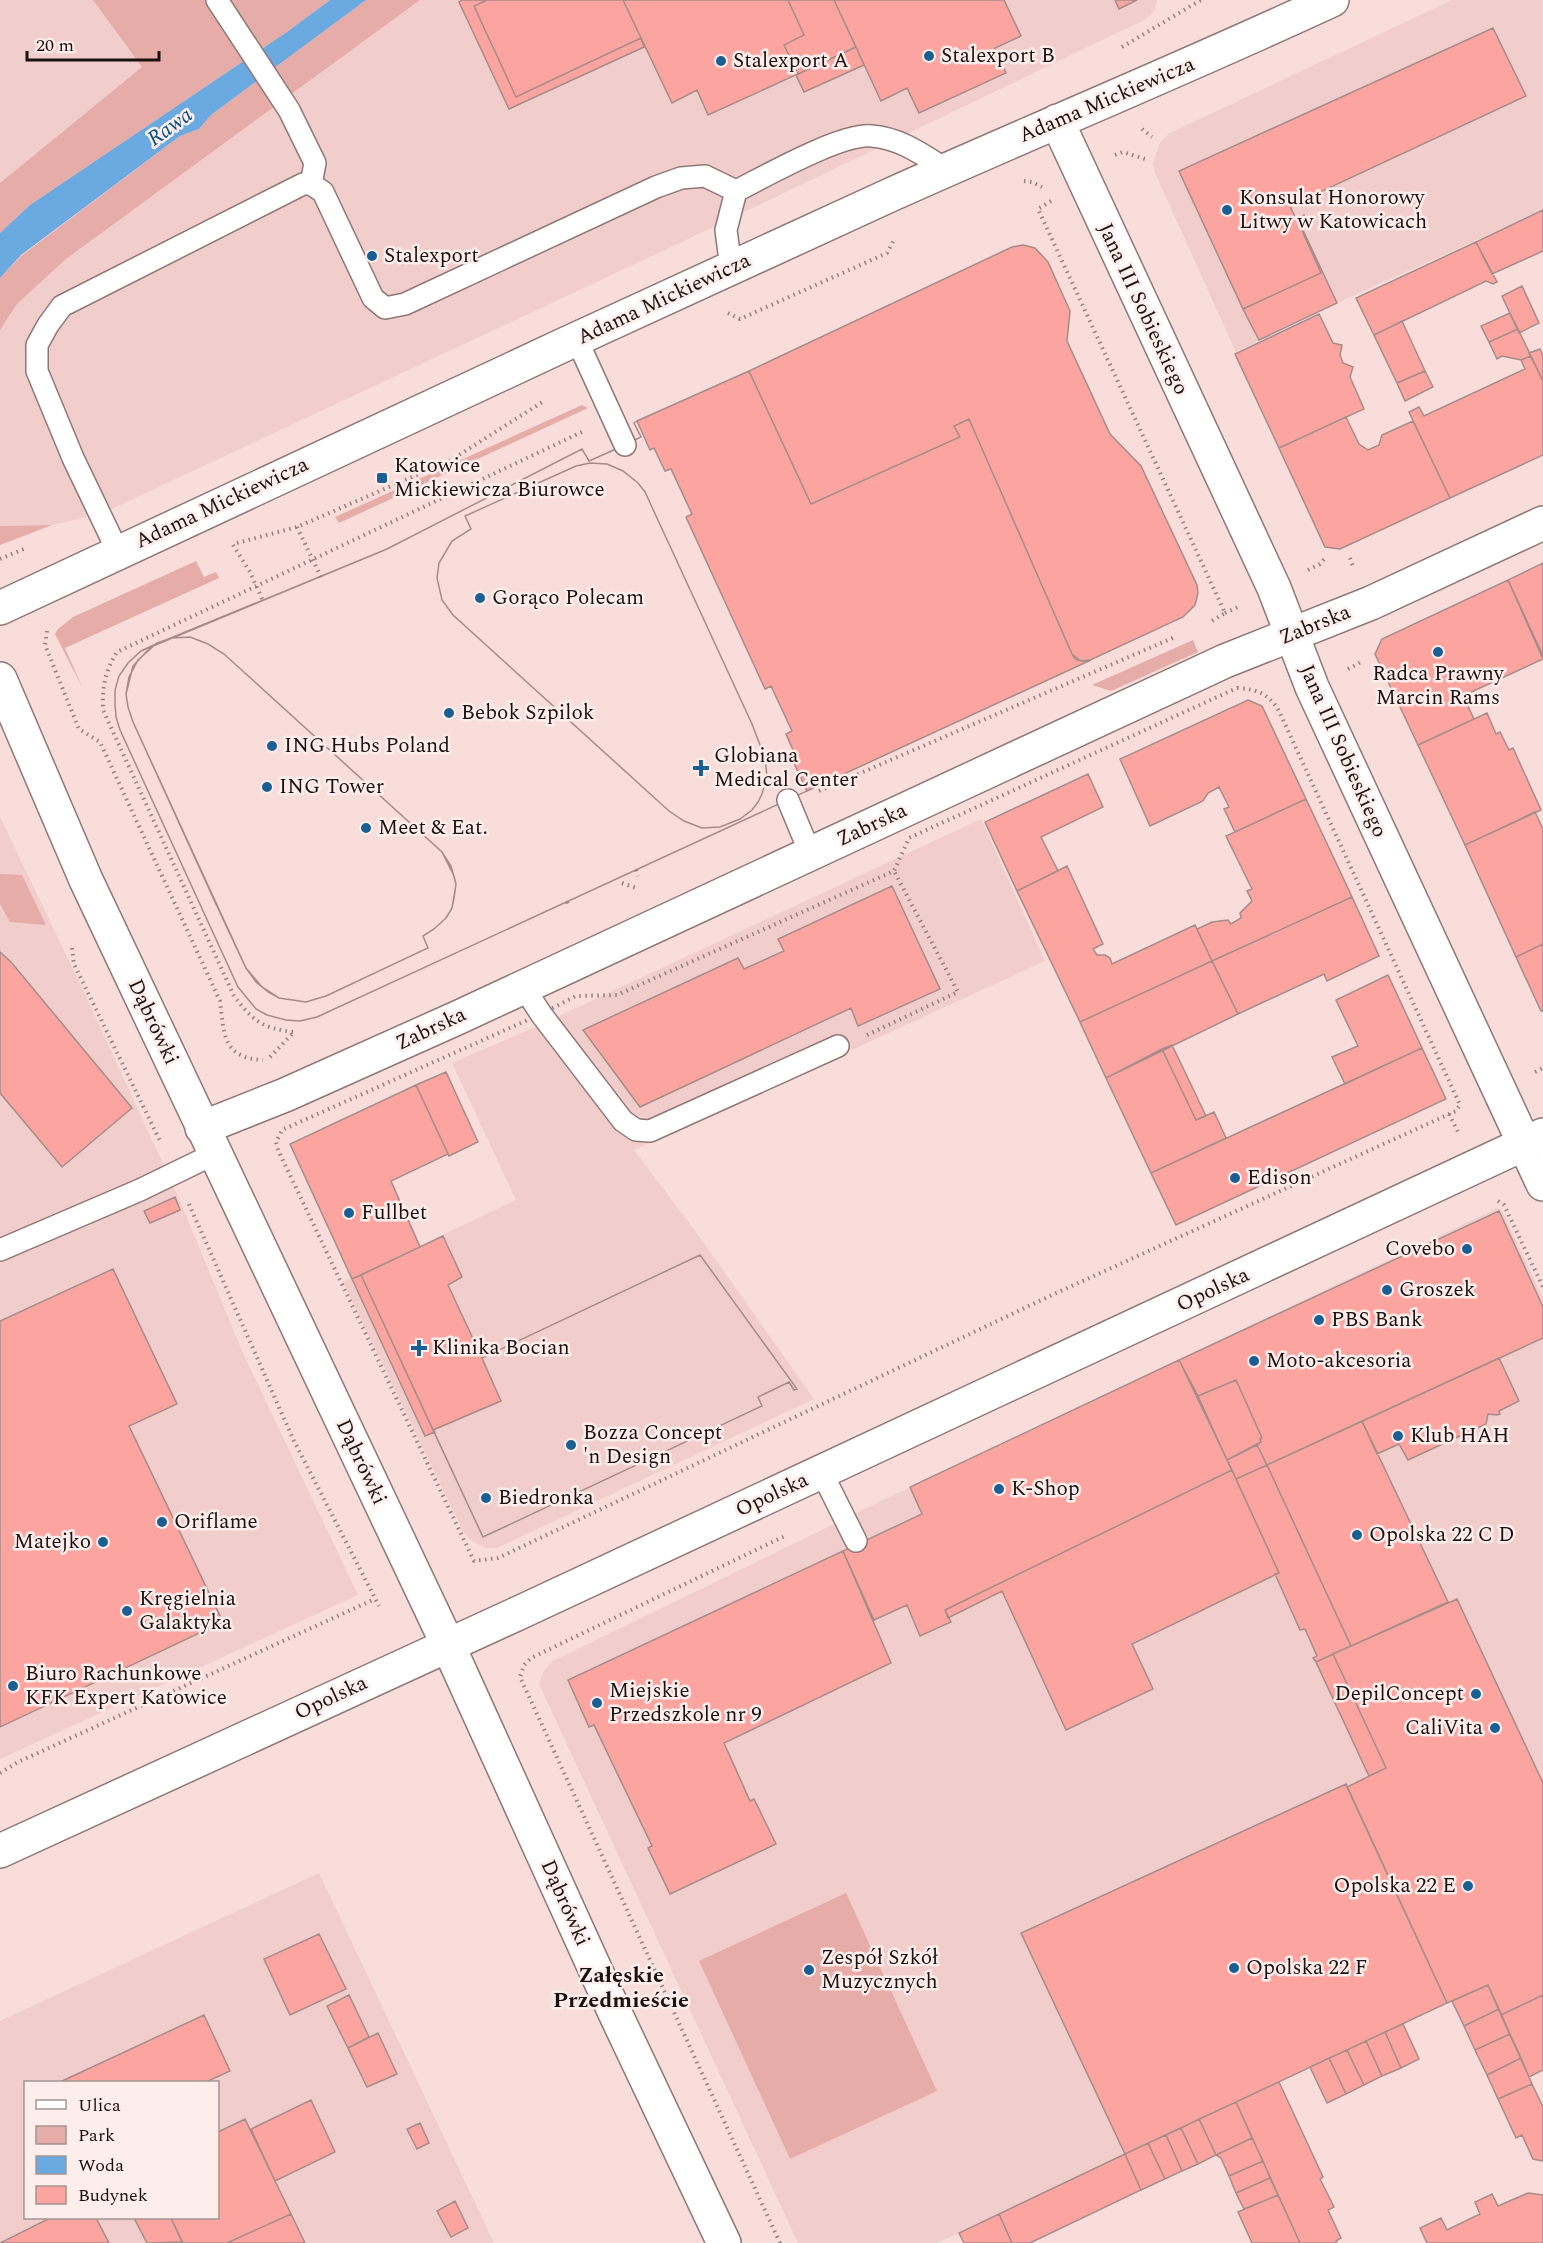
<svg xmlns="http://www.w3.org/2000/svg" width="1543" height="2243" font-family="Spectral,serif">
  <rect width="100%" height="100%" fill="#f8dddb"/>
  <path fill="#f1cecc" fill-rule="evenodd" d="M0 0H93L143 67 0 183Z
    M420 0H1157L1155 10 1146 19 684 241 101 514 52 525 0 526V330L17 304 66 259Z
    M1452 0H1543V210L1337 303 1236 352 1155 173 1153 163 1160 142 1170 133Z
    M0 817 82 988 177 1194 242 1351 358 1595 0 1759Z
    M981 819 1045 961 634 1150 696 1232 814 1399 497 1548H486L470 1540 464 1533 343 1282 516 1200 452 1063 540 1025Z
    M1498 1208 1502 1211 1543 1298V1995L1487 1985 937 2243H798L539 1684 544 1671 553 1661 910 1487Z
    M319 1873 494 2243H0V2021ZM26 2082H218V2218H26Z"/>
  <path fill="#e6aca8" d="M93 0H330L287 32 30 205 0 233V183L142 67Z
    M366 0H420L66 259 17 304 0 330V278L21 256 180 136 199 129 211 115Z
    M582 405 588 408 339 523 335 517Z
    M52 525 0 545V526Z
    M196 561 204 577 216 572 219 578 65 648 83 689 55 634 58 629 73 617Z
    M1193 640 1198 652 1111 691 1092 685Z
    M0 874 22 875 46 925 10 922 0 904Z
    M846 1893 937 2091 790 2159 699 1961Z"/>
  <path fill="#6ba9e1" d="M330 0H366L211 115 199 129 180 136 21 255 0 278V233L30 205 287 32Z"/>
  <path fill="#fca5a0" stroke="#a58c8a" stroke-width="1.5" fill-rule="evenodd" d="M462 0H487L474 6 516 97 641 38 644 47 509 109 459 2Z
    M487 0H623L641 38 516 97 474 6Z
    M623 0H788L804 35 784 45 798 74 708 115 697 90 672 103Z
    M788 0H834L856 47 798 74 784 45 804 35Z
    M834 0H1004L1021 36 995 48 1006 73 919 113 907 88 881 101Z
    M1115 0H1137L1119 9Z
    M1493 28 1526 96 1290 206 1296 219 1304 215 1307 223 1300 226 1321 273 1243 309 1179 171Z
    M856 47 864 65 804 92 796 75Z
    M1543 210V251L1492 274 1476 242Z
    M1300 226H1301L1337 303 1259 340 1243 309 1321 273Z
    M1476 242 1497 282 1493 284 1486 281 1374 335 1356 298Z
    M1023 245 1035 248 1048 262 1070 311 1067 341 1110 434 1141 466 1197 585 1198 593 1195 605 1183 617 1086 662 1075 659 1072 654 969 419 954 426 960 437 811 504 749 371 1012 247Z
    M1522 286 1539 323 1519 333 1502 296Z
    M1510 313 1518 329 1489 342 1481 326Z
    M1319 314 1333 343 1342 345 1340 355 1343 363 1353 367 1350 377 1364 409 1279 448 1235 354Z
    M1402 321 1425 371 1397 383 1374 335Z
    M1518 329 1531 356 1521 360 1502 356 1497 359 1489 342Z
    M1540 349 1543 356V381L1529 353Z
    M1531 356 1543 381V455L1450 498 1409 412 1419 407 1424 416 1525 369 1521 360Z
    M749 371 811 504 960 437 954 426 969 419 1072 654 1081 661 1091 660 807 791 793 761 797 759 786 734 792 731 771 686 765 689 686 517 692 514 671 469 665 471 654 448 650 450 637 421Z
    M1425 371 1433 387 1405 401 1397 383Z
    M1346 417 1359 444 1368 450 1379 445 1382 435 1413 421 1450 498 1340 549 1325 547 1279 448Z
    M637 421 650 450 654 448 665 471 671 469 692 514 686 517 765 689 771 686 792 731 786 734 797 759 793 761 807 791 317 1017 300 1021 286 1020 267 1015 256 1009 238 987 120 730 116 717 115 704V690L119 676 128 663 141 651 156 644 147 651 133 666 126 694 128 707 133 722 246 968 262 987 279 998 306 1002 326 996 428 948 423 936 434 929 446 918 452 908 454 898 456 884 454 876 442 852 224 654 208 644 190 637 172 638 161 642 387 549 582 449 589 461 625 445 641 437 634 423ZM590 463 607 464 623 471 638 483 645 492 752 724 765 758 767 776 762 794 758 802 752 810 740 819 720 827 702 828 684 821 669 811 453 615 442 600 437 578 439 563 452 541 471 529 465 516 576 466Z
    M637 421 650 450 654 448 665 471 671 469 692 514 686 517 765 689 771 686 792 731 786 734 797 759 793 761 807 791 317 1017 300 1021 286 1020 267 1015 256 1009 238 987 120 730 116 717 115 704V690L119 676 128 663 141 651 387 549 582 449 589 461 625 445 641 437 634 423Z
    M590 463 607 464 623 471 638 483 645 492 752 724 765 758 767 776 762 794 758 802 752 810 740 819 720 827 702 828 684 821 669 811 453 615 442 600 437 578 439 563 452 541 471 529 465 516 576 466Z
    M1543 563V656L1508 580Z
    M1508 580 1543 659 1469 693 1465 700 1474 719 1418 745 1375 654 1382 639Z
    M190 637 208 644 224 654 442 852 451 866 456 884 452 908 446 918 434 929 423 936 428 948 326 996 306 1002 279 998 268 992 256 982 246 968 215 902 133 722 128 707 126 694 129 677 138 660 157 643 172 638Z
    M1248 700 1262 706 1306 799 1235 832 1224 809 1229 807 1219 787 1208 793 1203 801 1150 826 1120 759Z
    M1487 713 1496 734 1500 732 1509 750 1513 748 1541 810 1465 845 1418 745Z
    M1088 774 1103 807 1041 837 1058 871 1017 891 985 822Z
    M1306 799 1352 897 1212 961 1197 929 1212 922 1228 920 1231 924 1241 918 1240 913 1252 901 1247 891 1252 889 1226 836Z
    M1535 812 1543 829V944L1516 957 1465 845Z
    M1067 866 1103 944 1093 949 1097 955H1105L1110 958 1112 964 1195 925 1212 961 1080 1022 1017 891Z
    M892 886 940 989 858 1026 851 1008 640 1107 583 1030 738 958 744 969 784 951 778 939Z
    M1352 897 1379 956 1327 981 1324 974 1238 1014 1212 961Z
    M1543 944V1011H1541L1516 957Z
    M0 952 11 962 132 1108 62 1167 0 1093Z
    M1212 961 1238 1014 1106 1078 1080 1022Z
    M1388 975 1422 1048 1345 1084 1332 1057 1358 1046 1336 1000Z
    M1172 1045 1206 1116 1196 1120 1162 1049Z
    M1422 1048 1446 1099 1176 1225 1151 1173Z
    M1162 1049 1196 1120 1214 1112 1226 1138 1151 1173 1106 1078Z
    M446 1072 478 1142 449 1156 416 1085Z
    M416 1085 448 1154 391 1181 420 1247 352 1279 290 1144Z
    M175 1197 180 1210 150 1223 144 1211Z
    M1499 1211 1543 1307V1338L1267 1465 1257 1445 1261 1442 1260 1439 1262 1438 1236 1380 1198 1396 1179 1360Z
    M443 1236 462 1277 448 1285 482 1358 700 1255 797 1389 794 1390 789 1382 758 1397 762 1406 483 1537 361 1275Z
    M700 1255 797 1389 794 1390 789 1382 758 1397 762 1406 483 1537 433 1430 501 1401 482 1358Z
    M113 1269 177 1404 129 1426 223 1622 0 1727V1321Z
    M361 1275 433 1430 435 1432 425 1436 352 1279Z
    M1499 1358 1519 1401 1499 1411 1500 1414 1497 1415 1488 1414 1486 1424 1408 1460 1399 1444 1377 1454 1362 1421Z
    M1179 1360 1232 1470 945 1610 951 1622 920 1636 907 1605 874 1620 843 1551 922 1514 910 1487Z
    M1236 1380 1262 1438 1260 1439 1261 1442 1227 1460 1198 1396Z
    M1362 1421 1448 1602 1351 1646 1267 1465Z
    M1257 1445 1267 1465 1236 1479 1227 1460Z
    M1267 1465 1351 1646 1316 1662 1313 1658 1317 1656 1305 1629 1300 1630 1275 1574 1279 1573 1236 1479Z
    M1232 1470 1279 1573 1132 1644 1153 1689 1066 1730 1002 1591 948 1618 945 1610Z
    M843 1551 891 1663 724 1743 750 1801 754 1799 776 1844 670 1894 648 1848 652 1846 594 1725 589 1727 568 1680Z
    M1457 1599 1543 1783V1995L1501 2015 1488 1985 1447 2003 1347 1787 1386 1768 1333 1654Z
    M1333 1654 1386 1768 1369 1776 1316 1662Z
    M1346 1784 1447 2003 1125 2154 1021 1933Z
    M319 1934 346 1989 290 2015 264 1959Z
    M1488 1985 1499 2009 1464 2026 1452 2001Z
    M349 1995 369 2037 348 2048 327 2006Z
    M1543 1995V2070L1529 2077 1501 2015Z
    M1499 2009 1510 2034 1475 2050 1464 2026Z
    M204 2015 230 2071 206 2082H60Z
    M1403 2024 1419 2059 1401 2068 1385 2032Z
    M1385 2032 1401 2068 1382 2076 1366 2041Z
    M378 2033 397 2074 367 2087 348 2048Z
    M1510 2034 1521 2058 1487 2075 1475 2050Z
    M1366 2041 1382 2076 1364 2085 1347 2050Z
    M1347 2050 1364 2085 1346 2094 1329 2058Z
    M1329 2058 1346 2094 1327 2103 1310 2067Z
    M1521 2058 1532 2084 1498 2099 1487 2075Z
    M1279 2082 1323 2177 1320 2179 1334 2207 1328 2210 1341 2238 1336 2241 1337 2243H1300L1236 2102Z
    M1532 2084 1543 2107V2161L1533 2159 1522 2135 1516 2138 1498 2099Z
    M311 2100 335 2152 275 2181 251 2129Z
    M1236 2102 1252 2138 1216 2155 1199 2119Z
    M245 2119 291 2214 227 2243H183L171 2218H218V2132Z
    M1199 2119 1216 2155 1198 2164 1181 2128Z
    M420 2123 429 2143 417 2149 407 2129Z
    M1181 2128 1198 2164 1182 2171 1166 2135Z
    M1166 2135 1182 2171 1165 2179 1148 2143Z
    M1252 2138 1263 2161 1229 2176 1221 2158 1216 2155Z
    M1148 2143 1165 2179 1141 2190 1125 2154Z
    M1125 2154 1141 2190 1030 2243H1012L999 2214Z
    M1263 2161 1270 2178 1236 2193 1229 2176Z
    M1270 2178 1278 2195 1244 2209 1236 2193Z
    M1528 2193 1543 2195V2243H1427L1420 2228 1441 2218 1447 2230 1480 2214 1475 2202 1492 2194 1498 2206Z
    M1278 2195 1300 2243H1252L1238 2212Z
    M455 2201 468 2228 451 2237 437 2211Z
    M291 2214 305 2243H227Z
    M999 2214 1012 2243H964L959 2233Z
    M50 2218H96L109 2243H0Z
    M134 2218H171L182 2242 147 2243Z"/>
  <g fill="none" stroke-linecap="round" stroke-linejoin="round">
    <defs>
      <path id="service" d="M217 0 289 110 315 163 311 184
        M731 268 726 230 736 191C766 176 841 133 872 136 900 138 923 155 947 170
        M577 340 625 445
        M118 552 73 458 37 371V345L48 325 62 306 303 184H311L323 192 373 298 385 308 405 304 656 187 681 178 705 176 736 191
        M788 800 810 853
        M523 986 541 1014 623 1121 636 1130 650 1131 838 1046
        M0 1250 140 1190 214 1154
        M821 1471 856 1541"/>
      <path id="minor" d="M1057 121 1274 588 1312 687 1543 1184
        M0 608C295 470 591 331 888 196 1035 130 1185 68 1332 0
        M0 679 86 880 448 1645 615 2013 724 2243
        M202 1128 285 1095 457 1018 1225 661 1371 603 1543 523
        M0 1851 523 1611 1543 1135"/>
    </defs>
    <use href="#service" stroke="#8e7775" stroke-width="24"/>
    <use href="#minor" stroke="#8e7775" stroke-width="36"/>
    <path stroke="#948180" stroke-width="4" stroke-dasharray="1.5 4.5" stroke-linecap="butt" d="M1122 47 1201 0
      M1142 129 1152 137
      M1115 155 1123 152 1145 159
      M1024 181 1032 182 1042 187
      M1051 201 1038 209 1225 613 1210 622
      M728 313 740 319 887 253 895 238
      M297 527 321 577
      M237 543 297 527 451 460 544 401
      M233 545 250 572 263 601
      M1350 558 1354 569
      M0 559 24 549
      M1308 570 1320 564 1327 556
      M1225 613 1238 607
      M47 631 45 645 79 729 100 742 220 1001C224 1035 223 1058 263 1060
      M1348 669 1363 661
      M1237 688C1257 689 1269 694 1279 711L1460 1105 1456 1111 1052 1295 498 1558 474 1561 278 1150 276 1142 282 1130 541 1014 576 996 617 995 894 871 909 838Z
      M819 791 1175 637
      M636 870 638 876
      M622 883 639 889
      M567 902 569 907
      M72 948 74 964 161 1143
      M293 1032C262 1028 253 1021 234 996L103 710C102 688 105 671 117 652L584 431
      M867 1035 958 992 894 871
      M270 1057 294 1032
      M1535 1072 1543 1068
      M1449 1114 1458 1132
      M1498 1201 1504 1205 1543 1287
      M189 1204 294 1441 379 1606
      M0 1773 18 1762 375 1599
      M780 2243 520 1677 524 1665 531 1658 787 1535"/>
    <use href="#service" stroke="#fff" stroke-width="21"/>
    <use href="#minor" stroke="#fff" stroke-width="33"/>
  </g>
  <g fill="#1a5f93" stroke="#fdedeb" stroke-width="2">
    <circle cx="929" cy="56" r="6"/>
    <circle cx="721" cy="61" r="6"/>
    <circle cx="1227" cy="210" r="6"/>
    <circle cx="372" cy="256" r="6"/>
    <rect x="376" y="472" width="12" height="12" rx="3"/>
    <circle cx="480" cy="598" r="6"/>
    <circle cx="1438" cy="652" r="6"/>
    <circle cx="449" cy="713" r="6"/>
    <circle cx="272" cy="746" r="6"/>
    <path d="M698 759h6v6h6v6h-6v6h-6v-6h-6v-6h6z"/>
    <circle cx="267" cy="787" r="6"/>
    <circle cx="366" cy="828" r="6"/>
    <circle cx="1235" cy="1178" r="6"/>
    <circle cx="349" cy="1213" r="6"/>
    <circle cx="1467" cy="1249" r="6"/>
    <circle cx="1387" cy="1290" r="6"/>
    <circle cx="1319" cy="1320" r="6"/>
    <path d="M416 1339h6v6h6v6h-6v6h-6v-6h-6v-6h6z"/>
    <circle cx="1254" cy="1361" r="6"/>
    <circle cx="1398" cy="1436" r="6"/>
    <circle cx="571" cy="1445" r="6"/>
    <circle cx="999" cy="1489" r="6"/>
    <circle cx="486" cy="1498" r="6"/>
    <circle cx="162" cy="1522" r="6"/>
    <circle cx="1357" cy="1535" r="6"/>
    <circle cx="103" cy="1542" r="6"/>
    <circle cx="127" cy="1611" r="6"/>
    <circle cx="13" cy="1686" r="6"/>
    <circle cx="1476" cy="1694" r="6"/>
    <circle cx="597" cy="1703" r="6"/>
    <circle cx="1495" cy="1728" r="6"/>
    <circle cx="1468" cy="1886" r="6"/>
    <circle cx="1234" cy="1968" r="6"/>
    <circle cx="809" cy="1970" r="6"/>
  </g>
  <g text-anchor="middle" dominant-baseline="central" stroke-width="5" stroke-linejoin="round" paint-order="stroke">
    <g font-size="21" fill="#1a1110" stroke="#fdedeb" text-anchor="start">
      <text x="941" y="56">Stalexport B</text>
      <text x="733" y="61">Stalexport A</text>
      <text x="1239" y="198">Konsulat Honorowy<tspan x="1239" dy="24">Litwy w Katowicach</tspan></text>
      <text x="384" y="256">Stalexport</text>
      <text x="394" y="466">Katowice<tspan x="394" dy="24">Mickiewicza Biurowce</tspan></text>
      <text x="492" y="598">Gorąco Polecam</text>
      <text x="1438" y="674" text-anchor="middle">Radca Prawny<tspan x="1438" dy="24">Marcin Rams</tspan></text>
      <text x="461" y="713">Bebok Szpilok</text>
      <text x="284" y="746">ING Hubs Poland</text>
      <text x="714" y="756">Globiana<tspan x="714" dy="24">Medical Center</tspan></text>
      <text x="279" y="787">ING Tower</text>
      <text x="378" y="828">Meet &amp; Eat.</text>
      <text x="1247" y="1178">Edison</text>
      <text x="361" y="1213">Fullbet</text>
      <text x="1455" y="1249" text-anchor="end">Covebo</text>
      <text x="1399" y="1290">Groszek</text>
      <text x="1331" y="1320">PBS Bank</text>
      <text x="432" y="1348">Klinika Bocian</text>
      <text x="1266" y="1361">Moto-akcesoria</text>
      <text x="583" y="1433">Bozza Concept<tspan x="583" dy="24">'n Design</tspan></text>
      <text x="1410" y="1436">Klub HAH</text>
      <text x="1011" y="1489">K-Shop</text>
      <text x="498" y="1498">Biedronka</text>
      <text x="174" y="1522">Oriflame</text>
      <text x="1369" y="1535">Opolska 22 C D</text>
      <text x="91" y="1542" text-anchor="end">Matejko</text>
      <text x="139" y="1599">Kręgielnia<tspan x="139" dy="24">Galaktyka</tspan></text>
      <text x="25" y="1674">Biuro Rachunkowe<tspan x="25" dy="24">KFK Expert Katowice</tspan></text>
      <text x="609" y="1691">Miejskie<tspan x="609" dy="24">Przedszkole nr 9</tspan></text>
      <text x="1464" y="1694" text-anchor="end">DepilConcept</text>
      <text x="1483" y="1728" text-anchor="end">CaliVita</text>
      <text x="1456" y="1886" text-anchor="end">Opolska 22 E</text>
      <text x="821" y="1958">Zespół Szkół<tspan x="821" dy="24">Muzycznych</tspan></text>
      <text x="1246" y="1968">Opolska 22 F</text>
    </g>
    <g font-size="21" fill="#1a1110" stroke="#fdedeb">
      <text transform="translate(1107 100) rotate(-23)">Adama Mickiewicza</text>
      <text transform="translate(664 299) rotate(-25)">Adama Mickiewicza</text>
      <text transform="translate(1143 309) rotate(65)">Jana III Sobieskiego</text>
      <text transform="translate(222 503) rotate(-25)">Adama Mickiewicza</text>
      <text transform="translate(1315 625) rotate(-22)">Zabrska</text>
      <text transform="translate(1343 751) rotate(66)">Jana III Sobieskiego</text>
      <text transform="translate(872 825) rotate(-25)">Zabrska</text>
      <text transform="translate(153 1022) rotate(65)">Dąbrówki</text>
      <text transform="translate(431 1029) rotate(-25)">Zabrska</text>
      <text transform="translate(1213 1290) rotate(-25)">Opolska</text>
      <text transform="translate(361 1462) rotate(65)">Dąbrówki</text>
      <text transform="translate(772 1495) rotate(-25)">Opolska</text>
      <text transform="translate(331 1698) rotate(-25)">Opolska</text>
      <text transform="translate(565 1903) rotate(66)">Dąbrówki</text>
    </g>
    <g font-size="22" font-style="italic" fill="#075285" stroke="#fdedeb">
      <text transform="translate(170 127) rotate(-36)">Rawa</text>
    </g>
    <g font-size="22" font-weight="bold" fill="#1a1110" stroke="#fdedeb">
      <text x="621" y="1975">Załęskie<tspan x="621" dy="25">Przedmieście</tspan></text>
    </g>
  </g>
  <rect x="24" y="2081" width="195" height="138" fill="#fdedeb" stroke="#a29593" stroke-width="1.5"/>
  <rect x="36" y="2100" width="30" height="9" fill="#ffffff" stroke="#a29593" stroke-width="1.5"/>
  <text x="78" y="2111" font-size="18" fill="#1a1110">Ulica</text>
  <rect x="36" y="2126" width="30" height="18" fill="#e6aca8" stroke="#a29593" stroke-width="1.5"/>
  <text x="78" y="2141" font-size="18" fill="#1a1110">Park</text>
  <rect x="36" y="2156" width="30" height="18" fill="#6ba9e1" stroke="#a29593" stroke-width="1.5"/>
  <text x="78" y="2171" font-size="18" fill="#1a1110">Woda</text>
  <rect x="36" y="2186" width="30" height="18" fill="#fca5a0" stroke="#a29593" stroke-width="1.5"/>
  <text x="78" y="2201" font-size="18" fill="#1a1110">Budynek</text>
  <path d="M27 51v9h132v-9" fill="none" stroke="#1a1110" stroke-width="3"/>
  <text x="36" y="51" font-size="18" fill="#1a1110" stroke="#fdedeb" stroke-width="4.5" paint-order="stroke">20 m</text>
</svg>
